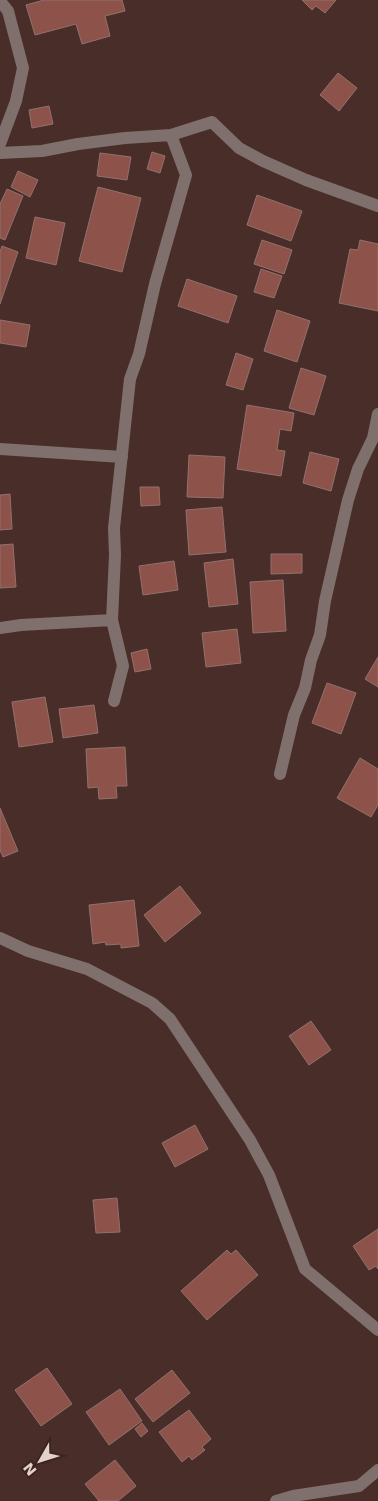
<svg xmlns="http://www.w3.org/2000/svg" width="378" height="1501" font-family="'DejaVu Sans',sans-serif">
  <rect width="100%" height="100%" fill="#492d29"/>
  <path fill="#8d534b" stroke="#92716c" d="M44 0H122L125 11 105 16 110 36 82 44 76 24 35 35 26 5Z
    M302 0H336L325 13 316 6 312 10Z
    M338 73 357 88 339 111 320 95Z
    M49 106 53 124 32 128 29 110Z
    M152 152 165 156 160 173 147 169Z
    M100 153 131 157 127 180 97 176Z
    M18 171 38 180 30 197 11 187Z
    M98 187 141 198 122 272 79 261Z
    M7 189 23 196 5 240 0 238V204Z
    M257 195 302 211 291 241 247 225Z
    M35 217 65 223 56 265 26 258Z
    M262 240 292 250 284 274 254 264Z
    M360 240 378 244V311L339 303 350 249 358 250Z
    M2 246 18 252 0 304V252Z
    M261 269 282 276 274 298 254 292Z
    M187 279 237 296 228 323 178 306Z
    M277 310 310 321 297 362 264 351Z
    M0 320 30 325 26 347 0 343Z
    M236 353 253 359 243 390 226 385Z
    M301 368 326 376 314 415 289 408Z
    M247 405 294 413 291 431 280 429 277 450 285 451 281 476 237 469Z
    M310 452 339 459 331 491 303 483Z
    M189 455 225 457 223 498 187 497Z
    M140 487H159L160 505 141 506Z
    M10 494 12 529 0 530V495Z
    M222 507 226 552 189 555 186 510Z
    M13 544 16 587 0 588V545Z
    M271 554H302V573L271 574Z
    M233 559 238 604 209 607 204 563Z
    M174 561 178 590 143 595 139 566Z
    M283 580 286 631 253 633 250 582Z
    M237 629 241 663 206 667 202 633Z
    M147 649 151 669 135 672 131 653Z
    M378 657V687L365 679Z
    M327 683 356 693 341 734 312 723Z
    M45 697 53 742 19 747 12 702Z
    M94 705 98 733 63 738 59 709Z
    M125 747 127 786H116L117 798 99 799 98 787 88 788 86 749Z
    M360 758 378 769V805L371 817 337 798Z
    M0 808 18 851 3 857 0 850Z
    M180 886 201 913 165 942 144 915Z
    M134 900 139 946 121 948V944L106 945 105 942 93 944 89 905Z
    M311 1021 331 1050 309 1065 289 1036Z
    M195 1125 208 1149 175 1167 162 1143Z
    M117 1198 120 1232 96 1233 93 1200Z
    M378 1229V1269L376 1266 369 1270 353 1246Z
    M227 1250 231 1254 236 1250 258 1275 207 1320 181 1291Z
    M47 1368 72 1404 41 1426 15 1390Z
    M172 1370 190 1393 153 1422 135 1399Z
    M120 1389 142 1421 109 1445 86 1412Z
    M189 1410 211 1439 202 1447 205 1450 192 1460 189 1456 182 1462 159 1432Z
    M142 1423 148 1431 141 1437 135 1429Z
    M115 1460 136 1486 118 1501H99L85 1484Z"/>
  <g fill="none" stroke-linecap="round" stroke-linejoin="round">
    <path stroke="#7f706e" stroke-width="12" d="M0 1 8 11 23 68 16 101 0 144
      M0 153 42 151 78 144 125 138 171 135 212 122 239 148 263 161 306 180 378 206
      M0 449 122 457
      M0 628 21 625 112 620
      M114 701 123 666 112 620 115 555 114 528 130 379 139 354 155 284 186 175 171 135
      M280 774 294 715 305 688 311 660 320 635 325 601 348 500 358 469 373 438 378 414
      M0 938 28 951 87 969 152 1003 170 1019 250 1140 269 1175 305 1269 378 1330
      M276 1501 293 1496 359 1486 378 1470"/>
  </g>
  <g transform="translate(40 1461) rotate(231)" stroke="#3e231f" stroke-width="4" paint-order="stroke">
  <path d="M0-4L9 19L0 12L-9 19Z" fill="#e3d1ce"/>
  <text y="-8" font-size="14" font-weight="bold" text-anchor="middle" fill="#e3d1ce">N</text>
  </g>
</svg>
